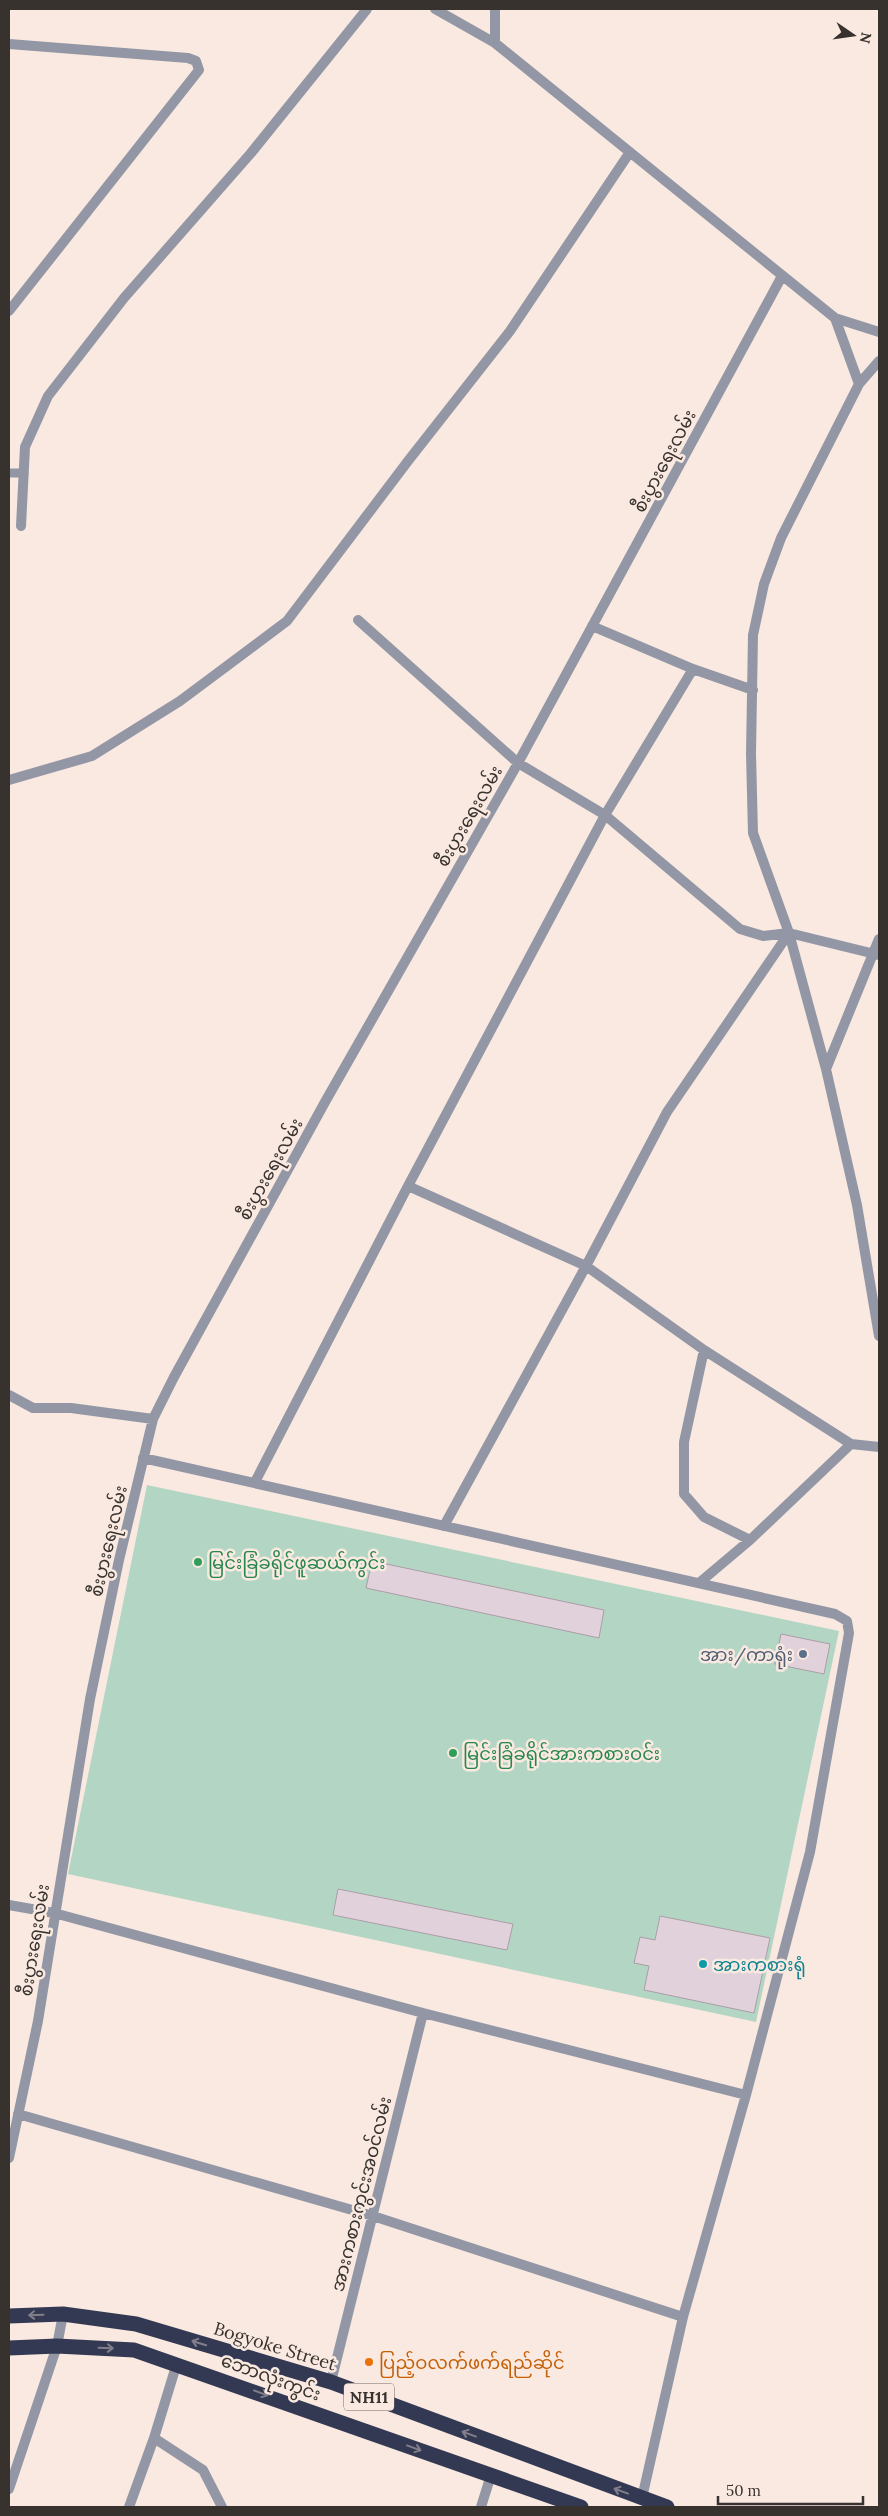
<svg xmlns="http://www.w3.org/2000/svg" width="888" height="2516" font-family="Lora,'Noto Sans Myanmar',serif">
  <rect width="100%" height="100%" fill="#f9e9e0"/>
  <path fill="#b3d6c4" d="M147 1485 839 1631 756 2022 68 1874Z"/>
  <path fill="#e0d1db" stroke="#ac9da7" d="M372 1561 604 1610 599 1638 366 1588Z
    M781 1634 830 1644 824 1674 775 1664Z
    M338 1889 513 1924 507 1950 333 1915Z
    M660 1916 770 1938 754 2013 644 1990 649 1966 634 1963 640 1937 655 1940Z"/>
  <g fill="none" stroke-linecap="round" stroke-linejoin="round">
    <path stroke="#9397a5" stroke-width="9" d="M9 473H24"/>
    <path stroke="#9397a5" stroke-width="10" d="M435 9 495 43 835 318 859 384
      M495 9V43
      M9 44 188 58 196 61 199 70 9 311
      M835 318 879 332
      M879 361 859 384 781 538 764 584 753 635 751 754 753 833 789 933 826 1069 857 1205 879 1336
      M21 526 25 447 48 396 124 298 251 153 367 9
      M358 620 518 763 605 815 740 929 763 936 789 933 879 955
      M592 626 693 669 753 690
      M9 780 92 756 180 701 287 621 408 461 510 331 630 152
      M826 1069 879 939
      M408 1186 586 1266 704 1350 851 1444 879 1447
      M704 1350 684 1442V1494L704 1517 750 1540
      M9 1395 33 1408H71L153 1419
      M143 1458 835 1614 847 1621 849 1633 810 1852 746 2095 683 2317 642 2498
      M255 1482 408 1186 605 815 693 669
      M444 1526 586 1266 667 1112 789 933
      M699 1583 750 1540 851 1444
      M9 1905 54 1913 423 2013 746 2095
      M18 2114 373 2216 683 2317
      M9 2158 38 2021 90 1699 119 1560 153 1419 174 1377 325 1102 518 763 782 276
      M331 2382 423 2013
      M154 2438 203 2470 222 2507
      M9 2489 57 2346 63 2314
      M129 2507 154 2438 177 2363
      M481 2507 491 2475"/>
    <path stroke="#333953" stroke-width="15" d="M9 2316 63 2314 136 2324 331 2382 667 2507
      M9 2348 57 2346 134 2350 581 2507"/>
  </g>
  <defs><path id="oneway-shaft" d="M-6 0H5M1.5-3L5.5 0L1.5 3" fill="none" stroke-width="1.6" stroke-linecap="round" stroke-linejoin="round" transform="scale(1.25)"/></defs>
  <g stroke="#827f8b">
    <use href="#oneway-shaft" transform="translate(36 2315) rotate(178)"/>
    <use href="#oneway-shaft" transform="translate(199 2343) rotate(-163)"/>
    <use href="#oneway-shaft" transform="translate(106 2348) rotate(2)"/>
    <use href="#oneway-shaft" transform="translate(261 2393) rotate(20)"/>
    <use href="#oneway-shaft" transform="translate(469 2434) rotate(-160)"/>
    <use href="#oneway-shaft" transform="translate(414 2448) rotate(20)"/>
    <use href="#oneway-shaft" transform="translate(621 2491) rotate(-160)"/>
  </g>
  <g fill="#2e9e5b" stroke="#f9e9e0" stroke-width="2">
    <circle cx="198" cy="1562" r="5"/>
    <circle cx="453" cy="1753" r="5"/>
  </g>
  <circle fill="#5c6f8a" stroke="#f9e9e0" stroke-width="2" cx="803" cy="1654" r="5"/>
  <circle fill="#0f9aa8" stroke="#f9e9e0" stroke-width="2" cx="703" cy="1964" r="5"/>
  <circle fill="#e8710a" stroke="#f9e9e0" stroke-width="2" cx="369" cy="2362" r="5"/>
  <g text-anchor="middle" dominant-baseline="central" stroke-width="5" stroke-linejoin="round" paint-order="stroke">
    <rect fill="#f9e9e0" stroke="#726964" stroke-width="1" x="344" y="2383.5" width="50" height="27" rx="4"/>
    <g font-size="16" font-weight="bold" fill="#38322f">
      <text x="369" y="2397">NH11</text>
    </g>
    <g font-size="18" fill="#38322f" stroke="#f9e9e0">
      <text transform="translate(664 461) rotate(-62)">စီးပွားရေးလမ်း</text>
      <text transform="translate(469 816) rotate(-60)">စီးပွားရေးလမ်း</text>
      <text transform="translate(270 1169) rotate(-61)">စီးပွားရေးလမ်း</text>
      <text transform="translate(108 1541) rotate(-77)">စီးပွားရေးလမ်း</text>
      <text transform="translate(34 1940) rotate(-81)">စီးပွားရေးလမ်း</text>
      <text transform="translate(361 2194) rotate(-76)">အားကစားကွင်းအဝင်လမ်း</text>
      <text transform="translate(275 2346) rotate(17)">Bogyoke Street</text>
      <text transform="translate(271 2377) rotate(20)">ဘောလုံးကွင်း</text>
    </g>
    <g font-size="18" fill="#27864d" stroke="#f9e9e0" text-anchor="start">
      <text x="208" y="1562">မြင်းခြံခရိုင်ဖူဆယ်ကွင်း</text>
      <text x="463" y="1753">မြင်းခြံခရိုင်အားကစားဝင်း</text>
    </g>
    <g font-size="18" fill="#4e5e75" stroke="#f9e9e0" text-anchor="end">
      <text x="793" y="1654">အား/ကာရုံး</text>
    </g>
    <g font-size="18" fill="#0d838f" stroke="#f9e9e0" text-anchor="start">
      <text x="713" y="1964">အားကစားရုံ</text>
    </g>
    <g font-size="18" fill="#c56008" stroke="#f9e9e0" text-anchor="start">
      <text x="379" y="2362">ပြည့်ဝလက်ဖက်ရည်ဆိုင်</text>
    </g>
  </g>
  <rect width="888" height="2516" fill="none" stroke="#38322f" stroke-width="20"/>
  <g transform="translate(853 35) rotate(103)" stroke="#f9e9e0" stroke-width="4" paint-order="stroke">
  <path d="M0-4L9 19L0 12L-9 19Z" fill="#38322f"/>
  <text y="-8" font-size="14" font-weight="bold" text-anchor="middle" fill="#38322f">N</text>
  </g>
  <path d="M718 2496v8h145v-8" fill="none" stroke="#38322f" stroke-width="2.5"/>
  <text x="726" y="2496" font-size="15" fill="#38322f" stroke="#f9e9e0" stroke-width="4" paint-order="stroke">50 m</text>
</svg>
